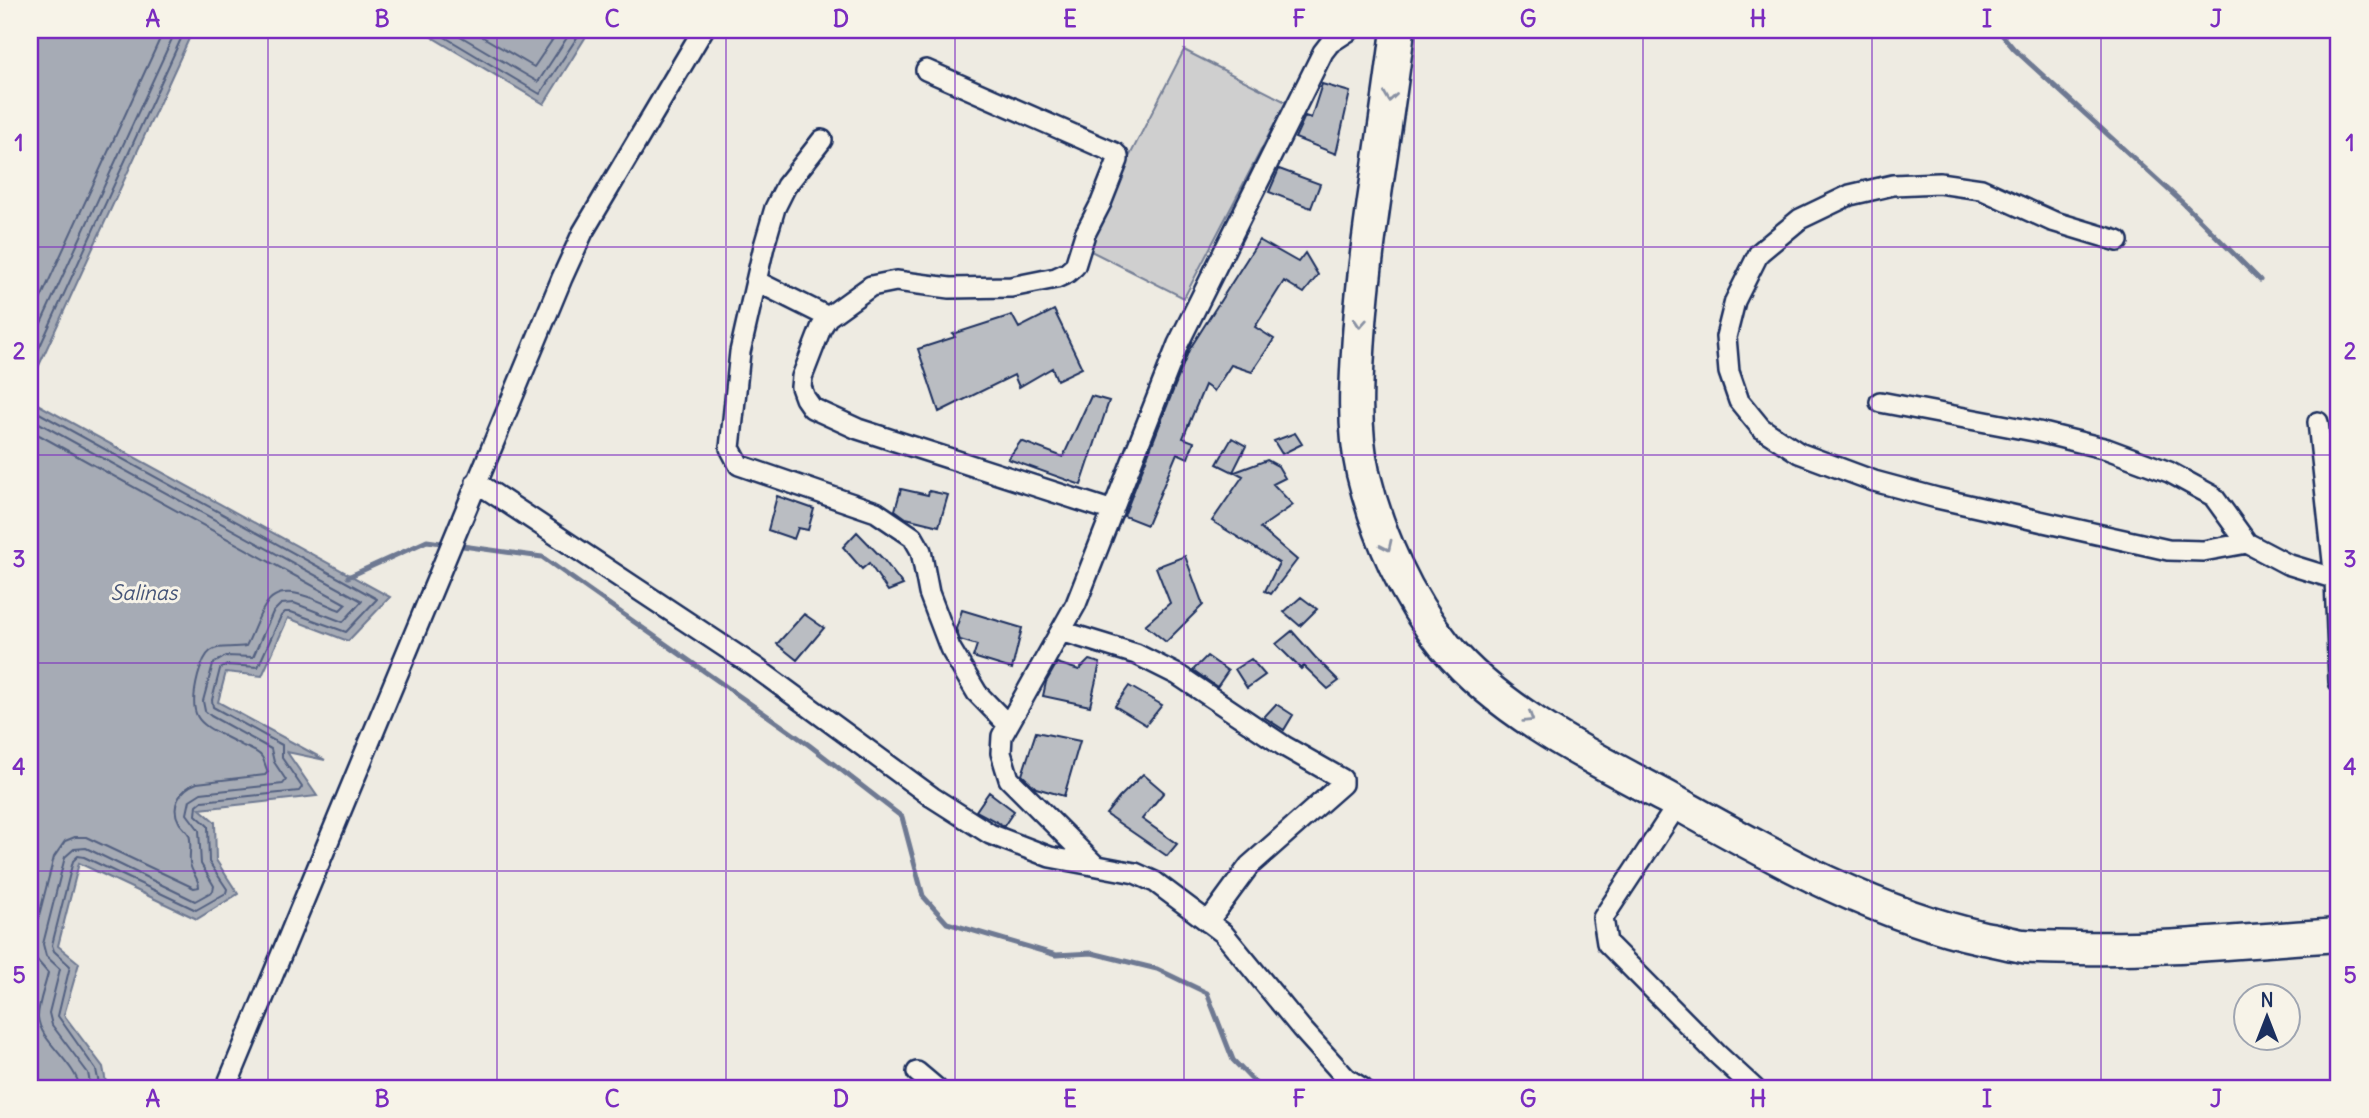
<svg xmlns="http://www.w3.org/2000/svg" width="2369" height="1118" font-family="Delius,sans-serif">
  <rect width="100%" height="100%" fill="#eeebe2"/>
  <filter id="ink" filterUnits="userSpaceOnUse"><feTurbulence type="fractalNoise" baseFrequency=".0143" numOctaves="2"/><feDisplacementMap in="SourceGraphic" scale="14" xChannelSelector="R" yChannelSelector="G"/><feConvolveMatrix kernelMatrix="1 2 1 2 8 2 1 2 1" color-interpolation-filters="sRGB"/></filter>
  <g filter="url(#ink)">
    <path fill="#cfcfcf" stroke="#757f96" stroke-width="2" d="M1184 50 1286 102 1184 298 1083 247Z"/>
    <path fill="#a6abb5" stroke="#6e7992" stroke-width="2" d="M30 30H193L30 385Z
      M420 30H590L544 104Z
      M30 400 390 597 348 641 288 618 262 676 226 672 218 702 325 760 287 752 317 796 200 809 215 822 216 860 238 894 197 919 79 863 58 946 79 963 64 1015 103 1067 107 1088H30Z"/>
    <g fill="none" stroke-linecap="round" stroke-linejoin="round">
      <path stroke="#536181" stroke-width="2" d="M433 30 540 94 582 30
        M450 30 538 82 572 30
        M471 30 534 67 559 30
        M30 322 164 30
        M30 347 176 30
        M30 368 185 30
        M30 408 377 599 346 632 291 612H285L281 616 258 667 227 665 220 669 212 700 213 707 282 745V758L302 787 299 791 202 801 197 805 196 815 208 826 209 862 227 889 226 893 196 910 84 857 78 856 73 861 52 945 54 951 70 966 58 1016 96 1070 100 1088
        M30 418 362 601 343 622 294 603 281 604 273 612 253 657 226 656 213 664 203 701 205 711 211 716 271 749 274 762 286 780 283 784 201 793 190 800 187 814 199 830 201 864 214 886 213 891 195 901 86 848 74 849 65 857 43 944 46 956 60 969 49 1013 52 1025 88 1073 91 1088
        M30 430 346 604 340 610C318 602 281 578 265 606 257 618 253 633 246 646 218 650 208 639 198 676 185 726 204 724 243 746 248 748 259 752 262 757 264 760 266 768 268 772L265 775 197 783C180 789 170 806 179 822 181 827 187 830 189 835 192 842 189 855 190 863 191 872 199 879 199 887L194 888 86 837H75L65 841 54 857 32 943 36 959 48 973C45 987 38 1003 38 1017 40 1042 75 1062 80 1088"/>
      <path stroke="#6e7992" stroke-width="5" d="M1998 30 2014 49 2184 204 2260 280
        M348 577 427 541 542 557 809 745 902 817 923 896 947 923 1056 955 1092 953 1157 969 1207 993 1233 1060 1260 1088"/>
    </g>
    <path fill="#babdc2" stroke="#1b2f5e" stroke-width="2" d="M1322 84 1350 92 1336 154 1295 138 1305 116 1311 118Z
      M1279 169 1320 184 1311 208 1269 192Z
      M1259 240 1298 262 1305 253 1318 275 1304 293 1284 281 1255 327 1274 339 1252 372 1231 365 1214 391 1205 385 1183 438 1194 442 1188 458 1177 453 1147 525 1124 516 1189 350Z
      M1054 310 1082 368 1057 380 1052 368 1019 387 1014 375 939 412 918 349 955 337 953 334 1012 315 1019 328Z
      M1091 396 1109 401 1081 485 1008 459 1021 441 1063 457Z
      M1295 433 1302 444 1282 454 1274 441Z
      M1232 438 1246 446 1233 472 1217 464Z
      M1267 460 1278 466 1285 478 1273 484 1293 505 1260 528 1297 560 1271 594 1265 591 1279 563 1212 521 1243 476 1235 472Z
      M901 489 928 495 929 491 948 495 939 526 906 518 895 510Z
      M777 496 814 509 808 530 798 528 794 539 768 530Z
      M857 532 883 559 903 585 888 591 869 563 862 569 843 547Z
      M1185 556 1203 605 1166 642 1145 625 1170 603 1156 567Z
      M1301 597 1317 609 1300 626 1284 612Z
      M962 610 1022 628 1012 669 973 657 977 645 960 640 956 629Z
      M804 614 824 628 797 660 777 644Z
      M1292 631 1315 657 1339 681 1328 689 1304 666 1301 669 1276 644Z
      M1207 656 1228 671 1217 687 1193 670Z
      M1251 659 1265 675 1247 688 1235 669Z
      M1089 660 1100 663 1090 706 1043 696 1046 682 1057 663 1079 670Z
      M1129 686 1162 705 1146 725 1115 706Z
      M1276 704 1293 715 1284 730 1264 717Z
      M1036 732 1080 741 1064 796 1036 788 1022 775Z
      M1143 774 1164 792 1142 819 1177 844 1167 856 1106 814 1119 798Z
      M989 792 1014 811 1004 826 976 811Z"/>
    <g fill="none" stroke-linecap="round" stroke-linejoin="round">
      <defs>
        <path id="minor" d="M926 70 1115 153 1118 156V160L1101 203 1085 234 1075 266 1067 273 1056 278 1011 287 950 288 896 281 871 286 828 317 821 328 802 377 801 387 805 398 812 408 858 429 1113 511
          M822 140 786 186 775 208 764 246 740 352 730 448 739 465 876 512 913 537 921 551 929 593 950 648 977 693 1008 725
          M2118 241 2052 221 1981 189 1939 183 1893 185 1850 195 1800 219 1759 253 1735 301 1726 337 1729 372 1739 401 1761 428 1799 453 1874 481 1937 498 2168 550 2203 551 2247 543 2287 564 2339 580
          M756 281 828 317
          M1880 402 2039 432 2107 449 2169 472 2213 496 2247 543
          M2318 422 2335 580 2339 682
          M476 482 755 667 932 797 990 834 1050 857 1135 873 1155 882 1223 933 1301 1028 1346 1078 1341 1088
          M1061 631 1136 654 1178 675 1284 746 1342 779V784L1249 866 1208 922
          M1678 804 1603 918 1607 943 1717 1054 1754 1088
          M1094 864 1009 779 1001 753 1002 736 1076 604 1178 344 1323 52 1330 43 1350 30
          M917 1072 936 1088
          M1346 1078 1362 1088
          M226 1088 562 278 583 232 703 30"/>
        <path id="primary" d="M1398 30C1386 132 1366 233 1359 336 1356 382 1353 427 1363 473 1378 535 1406 598 1446 647 1501 713 1591 757 1666 797 1769 854 1867 912 1984 938 1997 940 2010 944 2023 946 2042 948 2061 947 2080 948 2166 950 2253 940 2339 935"/>
      </defs>
      <use href="#minor" stroke="#1b2f5e" stroke-width="24"/>
      <use href="#primary" stroke="#1b2f5e" stroke-width="37"/>
      <use href="#minor" stroke="#f7f3e8" stroke-width="19"/>
      <use href="#primary" stroke="#f7f3e8" stroke-width="32"/>
    </g>
    <defs><path id="oneway-chevron" d="M-2-3.5L2.5 0L-2 3.5" fill="none" stroke-width="1.6" stroke-linecap="round" stroke-linejoin="round" transform="scale(1.75)"/></defs>
    <g stroke="#8991a3">
      <use href="#oneway-chevron" transform="translate(1390 97) rotate(98)"/>
      <use href="#oneway-chevron" transform="translate(1360 323) rotate(94)"/>
      <use href="#oneway-chevron" transform="translate(1387 546) rotate(65)"/>
      <use href="#oneway-chevron" transform="translate(1529 718) rotate(32)"/>
    </g>
  </g>
  <path fill="none" stroke="#7b2cbf" stroke-width="2" stroke-opacity="0.55" d="M268 30V1088M497 30V1088M726 30V1088M955 30V1088M1184 30V1088M1414 30V1088M1643 30V1088M1872 30V1088M2101 30V1088M30 247H2339M30 455H2339M30 663H2339M30 871H2339"/>
  <g text-anchor="middle" dominant-baseline="central" stroke-width="6" stroke-linejoin="round" paint-order="stroke">
    <g font-size="21" font-style="italic" fill="#455478" stroke="#f7f3e8">
      <text x="144" y="592">Salinas</text>
    </g>
  </g>
  <rect width="2369" height="1118" fill="none" stroke="#f7f3e8" stroke-width="77"/>
  <g transform="translate(2267 1017)"><circle r="33" fill="#f7f3e8" stroke="#9fa5b1" stroke-width="2"/>
  <path d="M0-5L12 26L0 18L-12 26Z" fill="#1b2f5e"/>
  <text y="-10" font-size="19" font-weight="bold" text-anchor="middle" fill="#1b2f5e">N</text>
  </g>
  <rect x="38" y="38" width="2292" height="1042" fill="none" stroke="#7b2cbf" stroke-width="2.5"/>
  <g font-size="23" text-anchor="middle" font-weight="bold" fill="#7b2cbf">
    <text x="153" y="27">A</text>
    <text x="382" y="27">B</text>
    <text x="612" y="27">C</text>
    <text x="841" y="27">D</text>
    <text x="1070" y="27">E</text>
    <text x="1299" y="27">F</text>
    <text x="1528" y="27">G</text>
    <text x="1758" y="27">H</text>
    <text x="1987" y="27">I</text>
    <text x="2216" y="27">J</text>
    <text x="19" y="151">1</text>
    <text x="2350" y="151">1</text>
    <text x="19" y="359">2</text>
    <text x="2350" y="359">2</text>
    <text x="19" y="567">3</text>
    <text x="2350" y="567">3</text>
    <text x="19" y="775">4</text>
    <text x="2350" y="775">4</text>
    <text x="19" y="983">5</text>
    <text x="2350" y="983">5</text>
    <text x="153" y="1107">A</text>
    <text x="382" y="1107">B</text>
    <text x="612" y="1107">C</text>
    <text x="841" y="1107">D</text>
    <text x="1070" y="1107">E</text>
    <text x="1299" y="1107">F</text>
    <text x="1528" y="1107">G</text>
    <text x="1758" y="1107">H</text>
    <text x="1987" y="1107">I</text>
    <text x="2216" y="1107">J</text>
  </g>
</svg>
